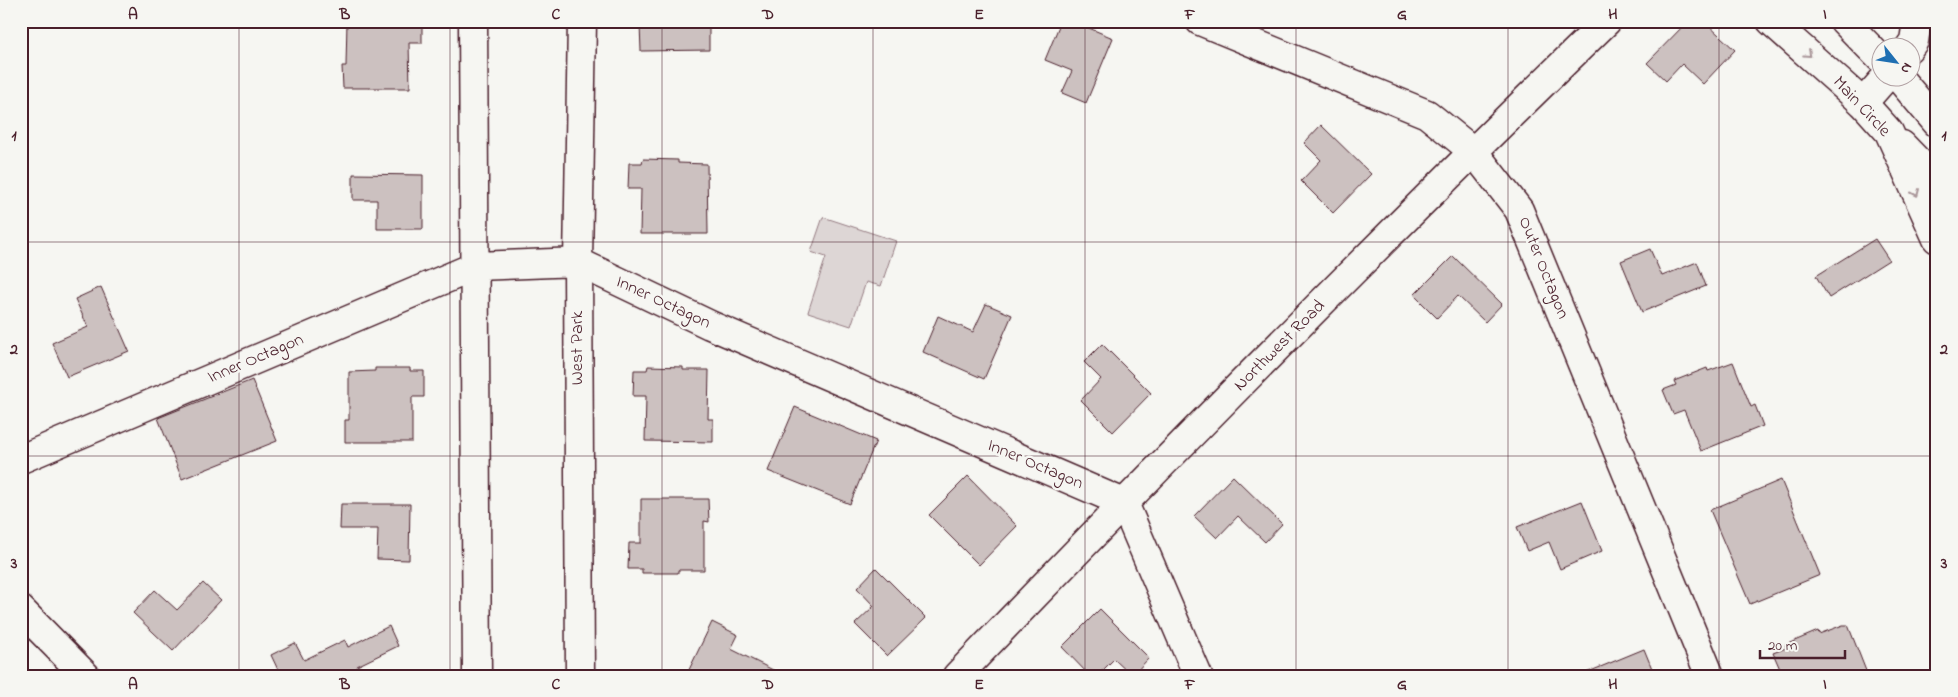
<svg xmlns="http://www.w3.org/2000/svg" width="1958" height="697" font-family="'Indie Flower',sans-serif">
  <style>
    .green { fill: #ddd6d5; stroke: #947a80 }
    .building { fill: #ccc1c0; stroke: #4a1f2b }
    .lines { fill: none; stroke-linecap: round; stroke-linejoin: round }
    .street-casing { stroke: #4a1f2b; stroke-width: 31 }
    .secondary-casing { stroke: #4a1f2b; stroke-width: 31 }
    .street { stroke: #f6f6f2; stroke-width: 28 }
    .secondary { stroke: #f6f6f2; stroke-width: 28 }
    .oneway { stroke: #a99598 }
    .grid { fill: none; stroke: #4a1f2b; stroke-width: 1; stroke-opacity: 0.55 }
    .labels { text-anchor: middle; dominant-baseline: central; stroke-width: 5; stroke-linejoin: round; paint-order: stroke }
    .street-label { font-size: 18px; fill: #4a1f2b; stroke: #f6f6f2 }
    .neatline { fill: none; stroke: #4a1f2b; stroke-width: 2 }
    .grid-label { font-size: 16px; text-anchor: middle; font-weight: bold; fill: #4a1f2b }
  </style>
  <rect width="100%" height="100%" fill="#f6f6f2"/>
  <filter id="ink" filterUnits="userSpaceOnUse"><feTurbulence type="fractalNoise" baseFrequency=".02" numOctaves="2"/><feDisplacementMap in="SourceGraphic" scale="10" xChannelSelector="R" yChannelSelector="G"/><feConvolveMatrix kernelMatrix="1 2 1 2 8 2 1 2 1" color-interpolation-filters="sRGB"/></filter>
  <g filter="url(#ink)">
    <path class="green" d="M 823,217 L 896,241 L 881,286 L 866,282 L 851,326 L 808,312 L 826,257 L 811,252 Z"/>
    <path class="building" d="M 347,21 L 422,21 L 422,43 L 409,43 L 410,88 L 343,88 L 342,66 L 346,66 Z
      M 1061,21 L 1072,21 L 1113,38 L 1086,103 L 1062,93 L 1072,71 L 1045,60 Z
      M 1688,21 L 1704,21 L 1735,50 L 1703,84 L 1682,64 L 1666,81 L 1647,63 Z
      M 640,25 L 709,25 L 709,50 L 641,51 Z
      M 1321,125 L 1371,174 L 1333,213 L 1301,181 L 1321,160 L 1304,143 Z
      M 643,159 L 678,160 L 678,163 L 707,164 L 708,234 L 640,234 L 641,189 L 628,189 L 629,163 L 642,163 Z
      M 353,174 L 423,175 L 423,229 L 377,229 L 377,200 L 353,200 Z
      M 1875,239 L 1889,260 L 1829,298 L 1816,276 Z
      M 1650,249 L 1662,276 L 1697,262 L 1706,286 L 1642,312 L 1621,261 Z
      M 1453,256 L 1502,304 L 1485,322 L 1458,296 L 1437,318 L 1414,295 Z
      M 101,287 L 129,351 L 67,377 L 52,343 L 88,327 L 75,299 Z
      M 986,304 L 1012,315 L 984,379 L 923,352 L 938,316 L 973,332 Z
      M 1102,344 L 1151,393 L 1113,432 L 1081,400 L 1101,379 L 1084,362 Z
      M 1733,362 L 1751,407 L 1755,405 L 1763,426 L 1701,451 L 1684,410 L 1673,414 L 1663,390 L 1676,385 L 1674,381 L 1707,368 L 1708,371 Z
      M 648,366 L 683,367 L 683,370 L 709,370 L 708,419 L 713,419 L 713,442 L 645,441 L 646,396 L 633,396 L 634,370 L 647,370 Z
      M 375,368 L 410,368 L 410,371 L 424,371 L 424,397 L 412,397 L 412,442 L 345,442 L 345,420 L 349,420 L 349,372 L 375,371 Z
      M 252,380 L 277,441 L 182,479 L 158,418 Z
      M 795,407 L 876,441 L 850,504 L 768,471 Z
      M 968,476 L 1017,526 L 979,565 L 929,515 Z
      M 1233,476 L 1282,524 L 1265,542 L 1238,516 L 1217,538 L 1194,516 Z
      M 1781,480 L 1820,575 L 1750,604 L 1710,510 Z
      M 641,499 L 708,499 L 709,522 L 704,521 L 704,570 L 678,570 L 678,573 L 642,573 L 642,569 L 628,569 L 629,543 L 641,543 Z
      M 1582,501 L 1602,551 L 1560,569 L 1549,542 L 1527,551 L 1517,527 Z
      M 341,504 L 410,504 L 409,560 L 377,559 L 378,529 L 340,529 Z
      M 876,568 L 926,618 L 887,656 L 855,624 L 874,606 L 857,588 Z
      M 203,583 L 221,600 L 173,651 L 133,613 L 155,590 L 177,610 Z
      M 1100,609 L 1149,658 L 1132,676 L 1114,659 L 1097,676 L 1090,676 L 1062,647 Z
      M 712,622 L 738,635 L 731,649 L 785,676 L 686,676 Z
      M 1843,625 L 1848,625 L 1868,676 L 1783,676 L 1773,653 L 1786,648 L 1785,645 L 1818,631 L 1819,634 Z
      M 389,626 L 398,646 L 357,666 L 362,676 L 271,676 L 279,672 L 271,655 L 295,643 L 304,660 L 345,640 L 348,647 Z
      M 1644,649 L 1655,676 L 1582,676 L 1581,675 Z"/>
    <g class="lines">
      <defs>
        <path id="street" d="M 473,21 L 477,676
          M 1200,21 L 1427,114 L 1473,151 L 1519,210 L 1710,676
          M 1909,48 L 1914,41 L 1917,21
          M 1863,103 L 1885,78
          M 21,459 L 476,266 L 578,262 L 710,325 L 1124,503 L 1198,676
          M 21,610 L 86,676
          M 580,676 L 578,262 L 582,21
          M 957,676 C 1170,454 1386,235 1607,21"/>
        <path id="secondary" d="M 1771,21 L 1863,103 L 1889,132 L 1937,239
          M 1844,21 L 1880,58
          M 1899,78 L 1937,123
          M 1902,145 L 1937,181"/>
      </defs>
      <use href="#street" class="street-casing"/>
      <use href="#secondary" class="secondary-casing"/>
      <use href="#street" class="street"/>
      <use href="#secondary" class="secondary"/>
    </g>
    <defs><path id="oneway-chevron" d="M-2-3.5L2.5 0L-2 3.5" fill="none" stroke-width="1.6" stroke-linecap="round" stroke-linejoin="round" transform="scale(1.25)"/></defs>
    <g class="oneway">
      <use href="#oneway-chevron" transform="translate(1808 54) rotate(42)"/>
      <use href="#oneway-chevron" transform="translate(1916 193) rotate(66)"/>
    </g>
  </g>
  <path class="grid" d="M 239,21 L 239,676M 450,21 L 450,676M 662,21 L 662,676M 873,21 L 873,676M 1085,21 L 1085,676M 1296,21 L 1296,676M 1508,21 L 1508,676M 1719,21 L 1719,676M 21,242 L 1937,242M 21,456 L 1937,456"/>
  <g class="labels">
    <g class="street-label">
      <text transform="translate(1861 107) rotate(47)">Main Circle</text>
      <text transform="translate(1543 268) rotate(68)">Outer Octagon</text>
      <text transform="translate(663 303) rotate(25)">Inner Octagon</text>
      <text transform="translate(1280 346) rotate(-45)">Northwest Road</text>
      <text transform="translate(578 348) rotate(-90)">West Park</text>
      <text transform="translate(256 359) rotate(-23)">Inner Octagon</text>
      <text transform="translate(1035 465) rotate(23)">Inner Octagon</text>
    </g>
  </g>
  <rect width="1958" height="697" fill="none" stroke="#f6f6f2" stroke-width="55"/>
  <g transform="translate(1896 62) rotate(120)"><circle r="24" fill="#f6f6f2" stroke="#b1a0a2"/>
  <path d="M0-4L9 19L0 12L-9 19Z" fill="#1f6fb2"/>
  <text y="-8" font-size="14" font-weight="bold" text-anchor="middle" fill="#4a1f2b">N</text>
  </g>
  <path d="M1760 650v8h85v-8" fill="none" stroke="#4a1f2b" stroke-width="2.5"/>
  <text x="1768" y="650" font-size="15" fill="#4a1f2b" stroke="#f6f6f2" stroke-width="4" paint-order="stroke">20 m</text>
  <rect x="28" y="28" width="1902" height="642" class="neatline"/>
  <g class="grid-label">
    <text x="133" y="19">A</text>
    <text x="345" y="19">B</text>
    <text x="556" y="19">C</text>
    <text x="768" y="19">D</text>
    <text x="979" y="19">E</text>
    <text x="1190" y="19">F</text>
    <text x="1402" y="19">G</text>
    <text x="1613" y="19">H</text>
    <text x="1825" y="19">I</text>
    <text x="14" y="140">1</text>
    <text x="1944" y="140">1</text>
    <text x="14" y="354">2</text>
    <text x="1944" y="354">2</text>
    <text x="14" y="568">3</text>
    <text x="1944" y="568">3</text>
    <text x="133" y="689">A</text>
    <text x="345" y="689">B</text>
    <text x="556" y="689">C</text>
    <text x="768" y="689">D</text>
    <text x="979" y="689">E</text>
    <text x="1190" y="689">F</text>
    <text x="1402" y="689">G</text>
    <text x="1613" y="689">H</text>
    <text x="1825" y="689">I</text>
  </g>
</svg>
